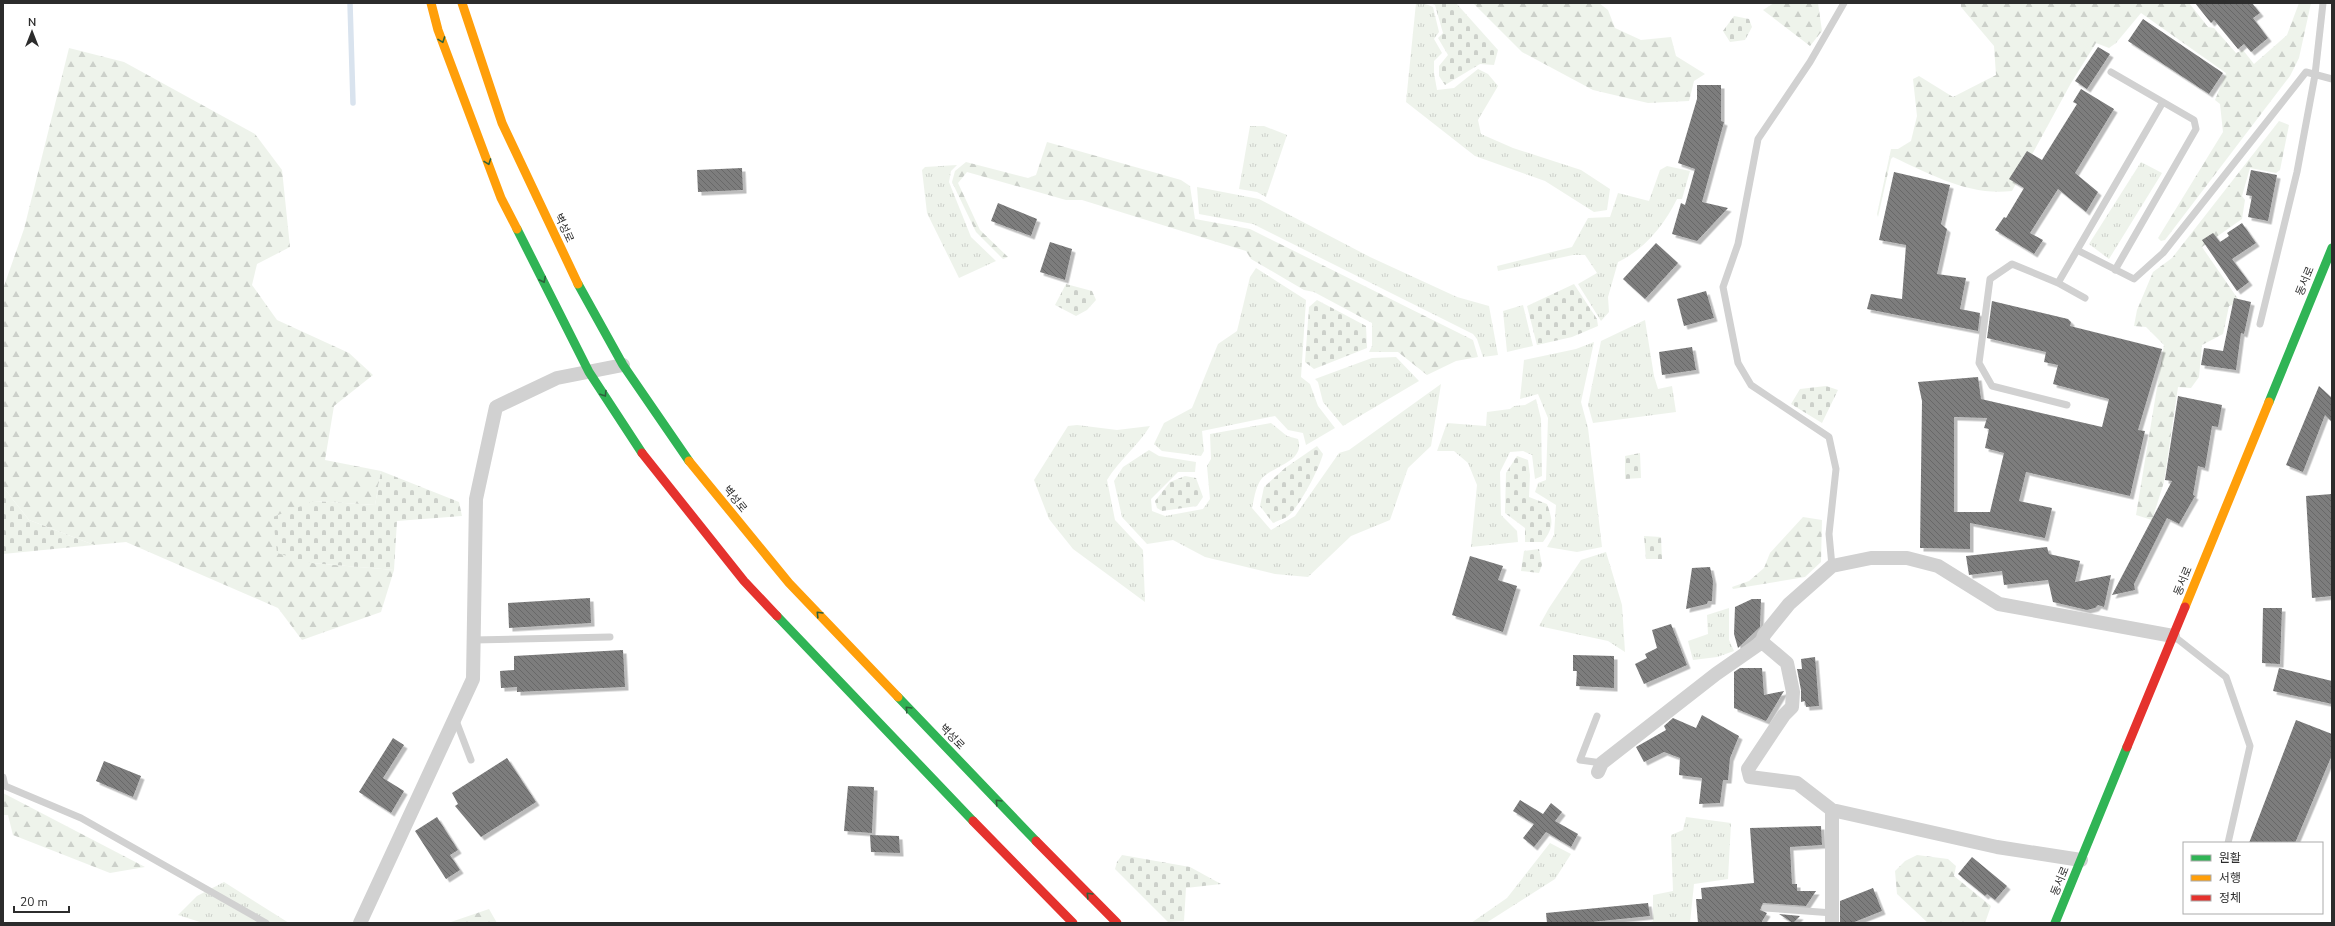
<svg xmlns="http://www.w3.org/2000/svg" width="2335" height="926" font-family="'Nunito Sans','Noto Sans KR',sans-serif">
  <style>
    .grass { fill: url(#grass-tufts) }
    .forest { fill: url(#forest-firs) }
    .cemetery { fill: url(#cemetery-stones) }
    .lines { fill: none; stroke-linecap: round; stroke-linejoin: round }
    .stream { stroke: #d9e3ee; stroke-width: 5.5 }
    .building { fill: url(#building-back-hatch); fill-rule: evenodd; filter: url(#shadow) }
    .lane { stroke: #d1d1d1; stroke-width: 7 }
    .street { stroke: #d1d1d1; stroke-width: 14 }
    .fast { stroke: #30b455; stroke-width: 9 }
    .slow { stroke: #ff9f0a; stroke-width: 9 }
    .jam { stroke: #e5322d; stroke-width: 9 }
    .oneway { stroke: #2e623c }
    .labels { text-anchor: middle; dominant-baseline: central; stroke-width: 4; stroke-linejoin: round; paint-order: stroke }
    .street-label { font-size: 11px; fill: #2c2c2c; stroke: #fff }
  </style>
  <defs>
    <pattern id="grass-tufts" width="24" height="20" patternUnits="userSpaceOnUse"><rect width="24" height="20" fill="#eef3eb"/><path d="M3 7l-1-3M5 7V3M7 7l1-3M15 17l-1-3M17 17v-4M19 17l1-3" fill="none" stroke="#ccd0ca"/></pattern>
    <pattern id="forest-firs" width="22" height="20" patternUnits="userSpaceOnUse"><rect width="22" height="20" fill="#eef3eb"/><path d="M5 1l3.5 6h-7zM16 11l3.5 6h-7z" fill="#ccd0ca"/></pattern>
    <pattern id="cemetery-stones" width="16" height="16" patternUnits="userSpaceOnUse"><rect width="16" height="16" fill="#eef3eb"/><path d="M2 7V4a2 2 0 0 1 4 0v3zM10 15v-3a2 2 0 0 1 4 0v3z" fill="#ccd0ca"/></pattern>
    <pattern id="building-back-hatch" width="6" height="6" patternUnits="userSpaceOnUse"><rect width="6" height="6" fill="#7d7d7d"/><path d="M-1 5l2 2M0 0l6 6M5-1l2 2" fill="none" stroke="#676767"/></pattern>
    <filter id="shadow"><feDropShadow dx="3.5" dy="3.5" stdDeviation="0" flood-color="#0004"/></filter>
  </defs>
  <rect width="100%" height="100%" fill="#fff"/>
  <path class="grass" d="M 1416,3 L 1423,3 L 1433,7 L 1439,32 L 1434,39 L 1442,53 L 1434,61 L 1434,73 L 1437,90 L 1454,88 L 1478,69 L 1488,74 L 1498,86 L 1478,120 L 1481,134 L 1513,148 L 1581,170 L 1610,189 L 1607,210 L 1594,212 L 1545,181 L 1475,156 L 1406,102 Z
    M 1250,126 L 1264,126 L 1287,135 L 1266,197 L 1257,192 L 1239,189 Z
    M 2141,162 L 2162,173 L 2109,259 L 2089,244 Z
    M 957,165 L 951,171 L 949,182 L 971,237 L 996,261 L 959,278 L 927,213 L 922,170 L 925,167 Z
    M 1667,166 L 1690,171 L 1682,199 L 1677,199 C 1665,224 1644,250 1618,262 L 1608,297 L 1609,312 L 1601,321 L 1578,284 L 1597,273 L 1585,255 L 1573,255 L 1498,271 L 1497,266 L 1572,247 L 1588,218 L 1610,217 L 1618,193 L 1649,201 L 1660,170 Z
    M 1197,187 L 1259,199 L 1370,257 L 1457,297 L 1489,306 L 1498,355 L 1483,357 L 1477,339 L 1473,334 L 1253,224 L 1199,214 Z
    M 1256,268 L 1306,300 L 1301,377 L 1310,384 L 1318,406 L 1335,428 L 1306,445 L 1303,433 L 1288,430 L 1275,416 L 1202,431 L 1204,451 L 1201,456 L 1162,451 L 1154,444 L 1164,423 L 1192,408 L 1218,344 L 1237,331 L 1250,277 Z
    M 1523,305 L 1533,346 L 1507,352 L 1503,311 Z
    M 1645,320 L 1654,376 L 1658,389 L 1672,386 L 1676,412 L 1593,423 L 1588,405 L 1601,341 Z
    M 1594,342 L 1581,402 L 1588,428 L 1602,547 L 1577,552 L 1547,547 L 1554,535 L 1556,505 L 1535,492 L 1538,483 L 1546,480 L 1548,418 L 1538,394 L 1520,399 L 1524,360 L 1576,349 Z
    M 1396,357 L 1419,381 L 1343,426 L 1323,402 L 1318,382 L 1315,379 L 1372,358 Z
    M 1441,384 L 1431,446 L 1408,468 L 1390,520 L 1351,536 L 1308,577 L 1275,574 L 1205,557 L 1173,540 L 1147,544 L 1122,517 L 1114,481 L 1123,467 L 1149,450 L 1159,456 L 1196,462 L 1195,472 L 1178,472 L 1151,499 L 1152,511 L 1165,516 L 1203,509 L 1210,499 L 1207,466 L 1211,459 L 1210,434 L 1271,423 L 1287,436 L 1298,439 C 1306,463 1269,466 1260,481 C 1255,489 1254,500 1252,508 L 1271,530 L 1295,516 L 1339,453 L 1349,450 Z
    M 1536,399 L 1541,419 L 1542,476 L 1535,479 L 1532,455 L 1523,451 L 1510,452 L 1500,472 L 1501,515 L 1517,531 L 1518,542 L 1471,547 L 1477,485 L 1468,463 L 1454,451 L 1437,451 L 1447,423 L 1486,426 L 1487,412 L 1510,409 L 1514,406 L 1525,405 Z
    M 1077,425 L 1117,430 L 1150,426 C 1138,446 1119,460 1107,480 L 1115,520 L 1143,550 L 1145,602 L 1073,549 L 1049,519 L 1034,480 L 1068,426 Z
    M 1606,552 L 1622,605 L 1625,652 L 1608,641 L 1539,626 L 1549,608 L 1581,560 Z
    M 1729,608 L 1729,640 L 1734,651 L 1717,657 L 1693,660 L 1688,641 L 1708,634 L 1707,615 Z
    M 1686,817 L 1731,823 L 1728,879 L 1694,884 L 1690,923 L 1649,923 L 1653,921 L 1653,895 L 1673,891 L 1671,835 L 1683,830 Z
    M 1550,843 L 1571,854 L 1555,879 L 1486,923 L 1471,923 L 1507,898 Z
    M 224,882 L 289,923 L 203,923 L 178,915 L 197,896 Z"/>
  <path class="forest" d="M 1473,3 L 1599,3 L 1608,10 L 1615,28 L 1641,40 L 1671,37 L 1676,56 L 1705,74 L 1694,81 L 1689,101 L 1648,103 L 1593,90 L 1522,52 Z
    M 1774,3 L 1818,3 L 1822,31 L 1810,46 L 1763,10 Z
    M 1961,3 L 2189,3 L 2208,27 L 2214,28 L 2236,53 L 2243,50 L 2254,64 L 2287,35 L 2299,3 L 2311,3 L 2299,58 L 2290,76 L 2165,240 L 2161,241 L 2158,238 L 2223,132 L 2220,104 L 2215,100 L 2226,73 L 2141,13 L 2116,43 L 2109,48 L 2096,43 L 2071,83 L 2012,191 C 1969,196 1932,175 1893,157 L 1891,159 L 1878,217 L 1877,214 L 1891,149 L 1898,149 L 1911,141 L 1917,116 L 1913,79 L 1919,76 L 1953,97 L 1996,75 L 1994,46 L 1961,7 Z
    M 69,48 L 124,62 L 255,134 L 282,170 L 290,247 L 257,264 L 252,285 L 277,320 L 349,353 L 373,375 L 334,406 L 325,460 L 381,471 L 375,505 L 314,501 L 312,563 L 394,570 L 381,612 L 302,640 L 278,608 L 126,542 L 94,545 L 29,520 L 3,487 L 3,289 L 24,229 Z
    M 2279,121 L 2289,125 L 2280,170 L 2276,173 L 2250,168 L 2242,196 L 2245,200 L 2242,219 L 2202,247 L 2238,299 L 2236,304 L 2229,306 L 2223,334 L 2202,345 L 2199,377 L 2191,388 L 2178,387 L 2164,482 L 2152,520 L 2136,515 L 2164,345 L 2146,327 L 2134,326 L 2137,310 L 2153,272 L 2172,258 Z
    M 1047,142 L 1181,180 L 1190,186 L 1195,219 L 1250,229 L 1473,340 L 1478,357 L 1456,361 L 1427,375 L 1398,352 L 1369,352 L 1372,346 L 1372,323 L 1314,292 L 1304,290 L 1251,259 L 1246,251 L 1082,200 L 1066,200 L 967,172 L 958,183 L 980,230 L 1008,257 L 1003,259 L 976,232 L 952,182 L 955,171 L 966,162 L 1028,178 L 1036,175 Z
    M 1803,517 L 1822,520 L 1821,562 L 1805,577 L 1733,589 L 1732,587 L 1749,581 L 1764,568 L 1770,553 Z
    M 3,793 L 145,867 L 110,873 L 13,835 L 8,815 L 3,815 Z
    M 1917,855 L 1948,859 L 1956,866 L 1954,876 L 1991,906 L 1985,923 L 1928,923 L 1897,894 L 1895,871 L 1905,861 Z
    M 489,909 L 497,923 L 448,923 Z"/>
  <path class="cemetery" d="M 1430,3 L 1456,3 L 1498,50 L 1494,65 L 1480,64 L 1445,85 L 1439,76 L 1439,66 L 1448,55 L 1438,38 L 1443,33 L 1435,5 Z
    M 1734,16 L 1749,19 L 1752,27 L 1745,40 L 1730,42 L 1723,31 Z
    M 1066,284 L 1092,291 L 1096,300 L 1087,310 L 1076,316 L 1055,305 Z
    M 1574,284 L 1597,319 L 1598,326 L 1572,337 L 1537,345 L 1527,306 Z
    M 1317,300 L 1366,326 L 1367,348 L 1314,369 L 1305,362 L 1309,307 Z
    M 1826,386 L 1838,390 L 1822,423 L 1791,404 L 1800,389 Z
    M 1317,446 L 1323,454 C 1319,469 1299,508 1287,517 C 1283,519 1277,521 1273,523 L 1260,506 L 1264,487 L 1285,468 Z
    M 1640,453 L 1641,478 L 1625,479 L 1625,456 Z
    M 1517,456 L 1528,460 L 1530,475 L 1529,497 L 1547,504 C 1553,521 1554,527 1543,542 L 1525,542 L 1525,528 L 1505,513 L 1506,473 Z
    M 381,471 L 459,502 L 462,516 L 397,521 L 394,570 L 312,563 L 277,553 L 273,517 L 314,501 L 375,505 Z
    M 1185,476 L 1196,478 L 1203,497 L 1197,506 L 1162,511 L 1157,508 L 1155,501 L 1170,482 Z
    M 3,487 L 29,520 L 94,545 L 3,554 Z
    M 1644,536 L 1661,537 L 1662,559 L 1646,559 Z
    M 1539,549 L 1542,565 L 1539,573 L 1521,571 L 1524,551 Z
    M 1122,855 L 1190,867 L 1221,884 L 1186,888 L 1184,921 L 1168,922 L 1115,869 L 1117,862 Z"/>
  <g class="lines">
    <path class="stream" d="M 350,3 L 353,103"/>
  </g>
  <path class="building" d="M 2195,3 L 2252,3 L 2260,13 L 2253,18 L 2268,38 L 2251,52 L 2244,44 L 2238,49 L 2214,20 L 2211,23 Z
    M 2143,19 L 2223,73 L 2209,94 L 2128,41 Z
    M 2098,47 L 2110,54 L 2087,89 L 2075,81 Z
    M 1697,85 L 1721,85 L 1721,121 L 1724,122 L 1702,202 L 1728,208 L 1697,241 L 1672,234 L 1681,203 L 1685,205 L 1695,169 L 1678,163 L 1697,99 Z
    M 2081,89 L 2114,109 L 2075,173 L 2098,192 L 2086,212 L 2058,189 L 2030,233 L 2043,240 L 2034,254 L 1995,230 L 2004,217 L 2006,218 L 2024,188 L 2009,179 L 2027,151 L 2042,160 L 2077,104 L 2073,102 Z
    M 742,168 L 743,190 L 698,192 L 697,170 Z
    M 2251,170 L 2277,175 L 2268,221 L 2248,217 L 2252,196 L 2246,195 Z
    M 1894,172 L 1950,185 L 1941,224 L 1947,229 L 1937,274 L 1966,278 L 1960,309 L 1980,313 L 1978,331 L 1867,309 L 1871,294 L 1902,299 L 1906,245 L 1879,240 Z
    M 998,203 L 1037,219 L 1031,236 L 991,221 Z
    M 2242,223 L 2256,243 L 2232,259 L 2249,282 L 2237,291 L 2202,240 L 2213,233 L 2220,242 L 2229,236 L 2227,233 Z
    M 1050,242 L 1072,249 L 1065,280 L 1040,272 Z
    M 1656,243 L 1678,263 L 1645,299 L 1623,279 Z
    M 1706,291 L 1714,318 L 1684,326 L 1677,299 Z
    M 2234,298 L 2251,302 L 2244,334 L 2241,333 L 2236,370 L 2201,365 L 2204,348 L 2223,351 Z
    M 1992,301 L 2068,319 L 2071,322 L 2070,326 L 2162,349 L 2138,430 L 2145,431 L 2130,496 L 2026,472 L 2019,501 L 2052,508 L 2045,538 L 1970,523 L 1970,549 L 1920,548 L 1922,401 L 1918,382 L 1978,377 L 1981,399 L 2102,427 L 2109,399 L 2053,384 L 2058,365 L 2044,362 L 2046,352 L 1987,338 ZM 1954,417 L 1987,418 L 1984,428 L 1989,429 L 1985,448 L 2004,453 L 1990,512 L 1954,512 Z
    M 1692,347 L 1696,370 L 1662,375 L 1659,352 Z
    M 2319,386 L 2332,398 L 2332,422 L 2325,415 L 2303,472 L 2286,465 Z
    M 2178,396 L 2222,405 L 2218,427 L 2212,426 L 2205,468 L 2198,466 L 2193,495 L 2195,496 L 2179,524 L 2167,518 L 2134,584 L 2135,590 L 2112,595 L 2172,481 L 2165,480 Z
    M 2332,494 L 2332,596 L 2312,598 L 2306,496 Z
    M 2047,547 L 2049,554 L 2080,561 L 2075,582 L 2111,575 L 2104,607 L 2098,605 L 2095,608 L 2087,610 L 2053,602 L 2048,580 L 2004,585 L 2002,571 L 1969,575 L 1966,556 Z
    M 1470,556 L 1503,566 L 1498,580 L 1517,586 L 1503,632 L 1452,615 Z
    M 1710,567 L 1713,581 L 1712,601 L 1708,601 L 1707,604 L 1686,609 L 1692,568 Z
    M 590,598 L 591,623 L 509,628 L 508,603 Z
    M 1752,599 L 1761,599 L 1760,627 L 1738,648 L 1734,634 L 1735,607 Z
    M 2263,608 L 2282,608 L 2280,664 L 2262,663 Z
    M 1671,624 L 1687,665 L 1644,684 L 1635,664 L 1647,658 L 1645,654 L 1657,648 L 1652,630 Z
    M 623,650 L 625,687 L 517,692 L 517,687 L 501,688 L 500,671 L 514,670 L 514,656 Z
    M 1573,655 L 1614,656 L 1614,688 L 1576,686 L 1577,671 L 1573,671 Z
    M 1815,657 L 1819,706 L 1806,707 L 1805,701 L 1801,702 L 1801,690 L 1797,669 L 1802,669 L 1801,659 Z
    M 1740,668 L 1762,668 L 1764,695 L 1784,691 L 1766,721 L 1734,708 L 1734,672 Z
    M 2279,668 L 2332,681 L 2332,704 L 2273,691 Z
    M 1702,715 L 1739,736 L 1730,758 L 1728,780 L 1723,780 L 1720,803 L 1699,804 L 1702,778 L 1679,775 L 1680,758 L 1664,752 L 1644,762 L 1636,747 L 1666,730 L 1664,726 L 1673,718 L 1696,728 Z
    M 2296,720 L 2332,734 L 2332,755 L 2295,843 L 2249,843 Z
    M 393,738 L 404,745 L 383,778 L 404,791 L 391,813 L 359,792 Z
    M 507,758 L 536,802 L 481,837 L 455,806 L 458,804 L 452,793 Z
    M 104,761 L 141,776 L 133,797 L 96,781 Z
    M 848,786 L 874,787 L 872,833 L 844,831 Z
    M 1520,800 L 1543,814 L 1551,803 L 1562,812 L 1555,821 L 1578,834 L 1571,847 L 1546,832 L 1534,847 L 1523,838 L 1534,824 L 1513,811 Z
    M 437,817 L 458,850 L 450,855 L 460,870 L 446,879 L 415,831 Z
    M 1821,826 L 1822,845 L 1790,847 L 1792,884 L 1797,884 L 1797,891 L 1816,891 L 1806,906 L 1763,903 L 1760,910 L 1767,913 L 1761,923 L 1698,923 L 1696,899 L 1702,899 L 1701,888 L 1754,883 L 1750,828 Z
    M 870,835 L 899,836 L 900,853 L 871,852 Z
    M 1972,857 L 2007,886 L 1995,900 L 1987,894 L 1985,896 L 1958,874 Z
    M 1873,888 L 1882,911 L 1852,923 L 1840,923 L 1840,901 Z
    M 1648,903 L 1650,916 L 1582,923 L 1547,923 L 1546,913 Z
    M 1779,914 L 1800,916 L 1793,923 Z"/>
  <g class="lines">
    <path class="lane" d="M 2111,72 L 2194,120 L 2196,129 L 2115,270
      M 2077,250 L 2134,279 L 2163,253 L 2306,72 L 2332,79
      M 2058,283 L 2163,102
      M 2260,324 L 2297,172 L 2315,75 L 2323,3
      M 2067,405 L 1992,386 L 1979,363 L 1990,279 L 2012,264 L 2058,283 L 2085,298
      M 1832,566 L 1829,534 L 1836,469 L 1829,437 L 1751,385 L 1738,363 L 1723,287 L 1738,244 L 1758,139 L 1810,62 L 1844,3
      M 2175,637 L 2226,677 L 2250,746 L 2228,843
      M 474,640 L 610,637
      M 1597,716 L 1580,760 L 1602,763
      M 455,718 L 471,760
      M 3,777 L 5,786 L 81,818 L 266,923
      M 1765,908 L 1833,913"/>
    <path class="street" d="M 1762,642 L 1787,663 L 1793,692 L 1792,707 L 1784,715 L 1748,769 L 1750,777 L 1797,783 L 1832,810 L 1997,847 L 2081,860
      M 1598,772 L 1602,763 L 1716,674 L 1762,642 L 1764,635 L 1789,604 L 1832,566 L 1871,558 L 1907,558 L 1938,566 L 1999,604 L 2173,636
      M 1832,810 L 1832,923
      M 360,923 L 473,679 L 476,499 L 496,407 L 557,378 L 623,365"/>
    <path class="fast" d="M 517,229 L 589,372 L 642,453
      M 578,284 L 623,365 L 689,461
      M 2269,402 L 2332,248
      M 777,616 L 973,821
      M 898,697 L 1036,841
      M 2055,923 L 2127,747"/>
    <path class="slow" d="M 431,3 L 438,30 L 501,198 L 517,229
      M 462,3 L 502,123 L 578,284
      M 689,461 L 789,583 L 898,697
      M 2185,607 L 2269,402"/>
    <path class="jam" d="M 642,453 L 744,581 L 777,616
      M 2127,747 L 2185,607
      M 973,821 L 1073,923
      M 1036,841 L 1117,923"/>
  </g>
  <defs><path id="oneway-chevron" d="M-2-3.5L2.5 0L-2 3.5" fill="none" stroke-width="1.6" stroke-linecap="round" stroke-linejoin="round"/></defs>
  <g class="oneway">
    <use href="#oneway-chevron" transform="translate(442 40) rotate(70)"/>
    <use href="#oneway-chevron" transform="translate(488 162) rotate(70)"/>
    <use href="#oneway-chevron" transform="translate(543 280) rotate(63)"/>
    <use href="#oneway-chevron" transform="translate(604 394) rotate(58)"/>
    <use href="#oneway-chevron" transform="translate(819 614) rotate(-134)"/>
    <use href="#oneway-chevron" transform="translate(908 709) rotate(-134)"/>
    <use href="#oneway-chevron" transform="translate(998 802) rotate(-134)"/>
    <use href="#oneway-chevron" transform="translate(1089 895) rotate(-134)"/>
  </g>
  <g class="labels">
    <g class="street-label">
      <text transform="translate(564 228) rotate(65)">벽성로</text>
      <text transform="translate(2305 281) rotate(-68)">동서로</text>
      <text transform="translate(735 499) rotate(51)">벽성로</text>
      <text transform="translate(2183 581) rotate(-68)">동서로</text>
      <text transform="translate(952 737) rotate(46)">벽성로</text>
      <text transform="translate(2060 881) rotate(-68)">동서로</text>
    </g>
  </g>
  <rect width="2335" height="926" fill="none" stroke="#2c2c2c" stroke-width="8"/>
  <rect x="2183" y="842" width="140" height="72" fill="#ffffff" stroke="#ababab"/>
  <rect x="2191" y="855" width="20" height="6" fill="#30b455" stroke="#ababab"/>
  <text x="2219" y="862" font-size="12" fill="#2c2c2c">원활</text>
  <rect x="2191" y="875" width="20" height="6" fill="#ff9f0a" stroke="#ababab"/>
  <text x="2219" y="882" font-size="12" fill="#2c2c2c">서행</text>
  <rect x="2191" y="895" width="20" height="6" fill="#e5322d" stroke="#ababab"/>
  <text x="2219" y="902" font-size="12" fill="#2c2c2c">정체</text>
  <g transform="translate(32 32)" stroke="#ffffff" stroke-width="3" paint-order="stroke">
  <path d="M0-3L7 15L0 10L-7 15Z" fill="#2c2c2c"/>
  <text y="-6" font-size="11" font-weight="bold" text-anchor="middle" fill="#2c2c2c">N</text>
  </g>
  <path d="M14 906v6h55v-6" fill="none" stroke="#2c2c2c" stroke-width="2"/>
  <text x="20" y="906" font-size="12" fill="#2c2c2c" stroke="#ffffff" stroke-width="3" paint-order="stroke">20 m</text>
</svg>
